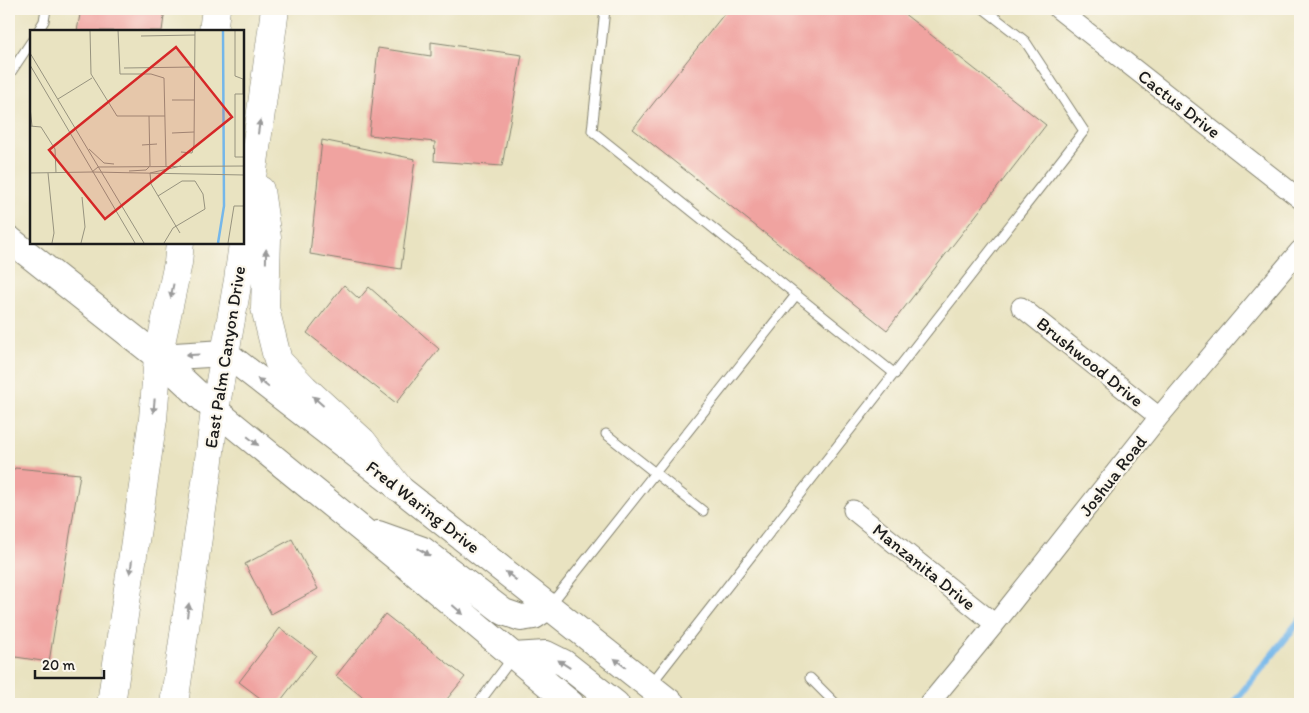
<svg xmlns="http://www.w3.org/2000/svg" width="1309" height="713" font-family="Itim,sans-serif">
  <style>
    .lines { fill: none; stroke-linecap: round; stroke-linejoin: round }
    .stream { stroke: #75b7ea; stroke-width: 7 }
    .building { fill: #f0a3a0 }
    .lane-casing { stroke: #82806e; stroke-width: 11 }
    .street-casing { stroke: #82806e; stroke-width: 21 }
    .secondary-casing { stroke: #82806e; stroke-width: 28 }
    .primary-casing { stroke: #82806e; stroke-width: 29 }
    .lane { stroke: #fff; stroke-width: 9 }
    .street { stroke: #fff; stroke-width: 19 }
    .secondary { stroke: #fff; stroke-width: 26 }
    .primary { stroke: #fff; stroke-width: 28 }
    .oneway { fill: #999 }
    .labels { text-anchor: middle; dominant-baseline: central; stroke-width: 4.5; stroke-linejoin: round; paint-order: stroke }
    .street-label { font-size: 18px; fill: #1c1c1c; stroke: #fbf7ec }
    .inset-river { fill: none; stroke: #75b7ea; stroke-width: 2.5 }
    .inset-road { fill: none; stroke: #97937f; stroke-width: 1 }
    .view { fill: #d62828; fill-opacity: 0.15; stroke: #d62828; stroke-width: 2.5 }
    .inset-edge { fill: none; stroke: #1c1c1c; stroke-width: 2.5 }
  </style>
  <rect width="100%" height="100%" fill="#fbf7ec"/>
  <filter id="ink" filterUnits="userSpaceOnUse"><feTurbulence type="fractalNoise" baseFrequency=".02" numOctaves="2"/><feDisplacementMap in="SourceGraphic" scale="10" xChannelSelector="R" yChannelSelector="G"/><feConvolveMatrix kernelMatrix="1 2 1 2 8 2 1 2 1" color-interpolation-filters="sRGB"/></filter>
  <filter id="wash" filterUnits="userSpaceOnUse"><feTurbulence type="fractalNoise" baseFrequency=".0096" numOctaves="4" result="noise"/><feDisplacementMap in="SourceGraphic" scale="20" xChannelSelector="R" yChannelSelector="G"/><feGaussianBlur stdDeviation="1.12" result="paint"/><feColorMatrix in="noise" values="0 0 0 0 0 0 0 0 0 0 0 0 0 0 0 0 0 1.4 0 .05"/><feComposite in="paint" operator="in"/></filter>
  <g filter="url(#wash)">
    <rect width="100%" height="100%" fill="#e9e3c1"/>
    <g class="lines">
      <path class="stream" d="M 1233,704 L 1300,620"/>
    </g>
    <g id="blocks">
      <path class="building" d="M 81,9 L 165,9 L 162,31 L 77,31 Z
        M 728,9 L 898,9 L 1046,125 L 887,330 L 633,129 Z
        M 431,42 L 522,55 L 502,166 L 434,161 L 435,142 L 369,135 L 378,48 L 431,56 Z
        M 322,140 L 415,159 L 401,269 L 310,254 Z
        M 344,285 L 359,299 L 369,287 L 439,349 L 396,403 L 307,333 Z
        M 15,468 L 80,474 L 49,662 L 9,656 L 9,476 Z
        M 292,539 L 318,589 L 271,614 L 245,564 Z
        M 385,614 L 465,677 L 443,704 L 371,704 L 336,676 Z
        M 280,628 L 316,655 L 278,704 L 268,704 L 239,682 Z"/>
    </g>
  </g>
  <g filter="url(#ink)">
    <use href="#blocks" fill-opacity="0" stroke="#82806e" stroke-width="1"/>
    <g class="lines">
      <defs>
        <path id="lane" d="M 605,9 L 592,131 L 895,374
          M 38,31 L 44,21 L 46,9
          M 9,75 L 31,42
          M 606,434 L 703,511
          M 551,604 L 796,295
          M 810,678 L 836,704
          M 651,684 L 1084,131 L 1025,41 L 984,9
          M 478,704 L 513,657"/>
        <path id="street" d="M 1058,9 L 1300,199
          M 1021,307 L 1159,417
          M 853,510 L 995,624
          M 929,704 L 995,624 L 1159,417 L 1300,250"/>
        <path id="secondary" d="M 9,239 L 158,357 L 215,410 L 408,567 L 571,704
          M 158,357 L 225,353 L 398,487 L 672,704
          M 378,534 L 423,550 L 504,612 L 521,618 L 534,616 L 549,606
          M 513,656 L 546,654 L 564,663 L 616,704"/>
        <path id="primary" d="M 213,31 L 216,9
          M 260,190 L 267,238 L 265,308 L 278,361 L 304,388 L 362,441 L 398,487
          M 111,704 L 153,419 L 158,357 L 178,263 L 180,242
          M 174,704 L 208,468 L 215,410 L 238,280 L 275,9"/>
      </defs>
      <use href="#lane" class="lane-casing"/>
      <use href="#street" class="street-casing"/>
      <use href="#secondary" class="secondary-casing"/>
      <use href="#primary" class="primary-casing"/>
      <use href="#lane" class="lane"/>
      <use href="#street" class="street"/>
      <use href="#secondary" class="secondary"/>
      <use href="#primary" class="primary"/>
    </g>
    <defs><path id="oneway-solid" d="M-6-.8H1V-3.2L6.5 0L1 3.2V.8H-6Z" transform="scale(1.25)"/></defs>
    <g class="oneway">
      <use href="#oneway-solid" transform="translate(259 127) rotate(-82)"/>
      <use href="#oneway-solid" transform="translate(266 256) rotate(-89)"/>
      <use href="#oneway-solid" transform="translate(172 291) rotate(102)"/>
      <use href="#oneway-solid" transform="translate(192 355) rotate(177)"/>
      <use href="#oneway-solid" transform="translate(263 383) rotate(-143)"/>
      <use href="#oneway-solid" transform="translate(318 401) rotate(-138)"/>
      <use href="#oneway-solid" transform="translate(154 406) rotate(95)"/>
      <use href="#oneway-solid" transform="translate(253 441) rotate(39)"/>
      <use href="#oneway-solid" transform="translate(424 552) rotate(31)"/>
      <use href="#oneway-solid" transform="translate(131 567) rotate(98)"/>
      <use href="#oneway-solid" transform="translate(511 576) rotate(-142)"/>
      <use href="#oneway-solid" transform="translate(188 610) rotate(-82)"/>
      <use href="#oneway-solid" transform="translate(458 610) rotate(41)"/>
      <use href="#oneway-solid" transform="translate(620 663) rotate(-142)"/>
      <use href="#oneway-solid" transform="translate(564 664) rotate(-147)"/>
    </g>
  </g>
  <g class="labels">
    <g class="street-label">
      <text transform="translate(1179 104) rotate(38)">Cactus Drive</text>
      <text transform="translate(225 357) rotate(-81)">East Palm Canyon Drive</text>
      <text transform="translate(1090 362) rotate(39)">Brushwood Drive</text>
      <text transform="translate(1113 476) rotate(-52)">Joshua Road</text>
      <text transform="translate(423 507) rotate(38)">Fred Waring Drive</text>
      <text transform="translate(924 567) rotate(39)">Manzanita Drive</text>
    </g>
  </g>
  <g transform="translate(30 30)">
    <rect width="214" height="214" fill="#e9e3c1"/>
    <path class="inset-river" d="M 188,213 L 194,176 L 193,0"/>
    <path class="inset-road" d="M 60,0 L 61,44 L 87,86 L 135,86M 88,0 L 90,44 L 121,44 L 134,48 L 136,136M 205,0 L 205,46 L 213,49 L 213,64 L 205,64 L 205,127 L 214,127M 111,6 L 165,5M 0,23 L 114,213M 0,35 L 105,213M 94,38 L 165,37M 28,69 L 62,48M 142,70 L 164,70M 0,77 L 2,96M 119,86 L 120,136M 0,96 L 11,97 L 25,119 L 26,143M 142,103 L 164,102M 112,115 L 127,114M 59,119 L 74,133 L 84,134M 151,122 L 162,123 L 164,115 L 165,0M 99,141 L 116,140 L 120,136M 62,142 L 68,137 L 214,136M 62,142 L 214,145M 0,143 L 62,142M 18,143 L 24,203 L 22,213M 120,143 L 121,154 L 150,203M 120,143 L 151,136M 128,166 L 152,151 L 165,151 L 173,164 L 175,179 L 143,198 L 134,213M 51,213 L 55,197 L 52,167M 198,213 L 204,176 L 214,176"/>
    <path class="view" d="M 146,17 L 202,87 L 75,189 L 19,120 Z"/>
    <rect width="214" height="214" class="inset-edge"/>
  </g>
  <rect width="1309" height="713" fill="none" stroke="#fbf7ec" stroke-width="30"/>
  <path d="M35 670v8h69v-8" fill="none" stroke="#1c1c1c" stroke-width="2.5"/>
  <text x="42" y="670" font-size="15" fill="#1c1c1c" stroke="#fbf7ec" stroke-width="4" paint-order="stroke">20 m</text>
</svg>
